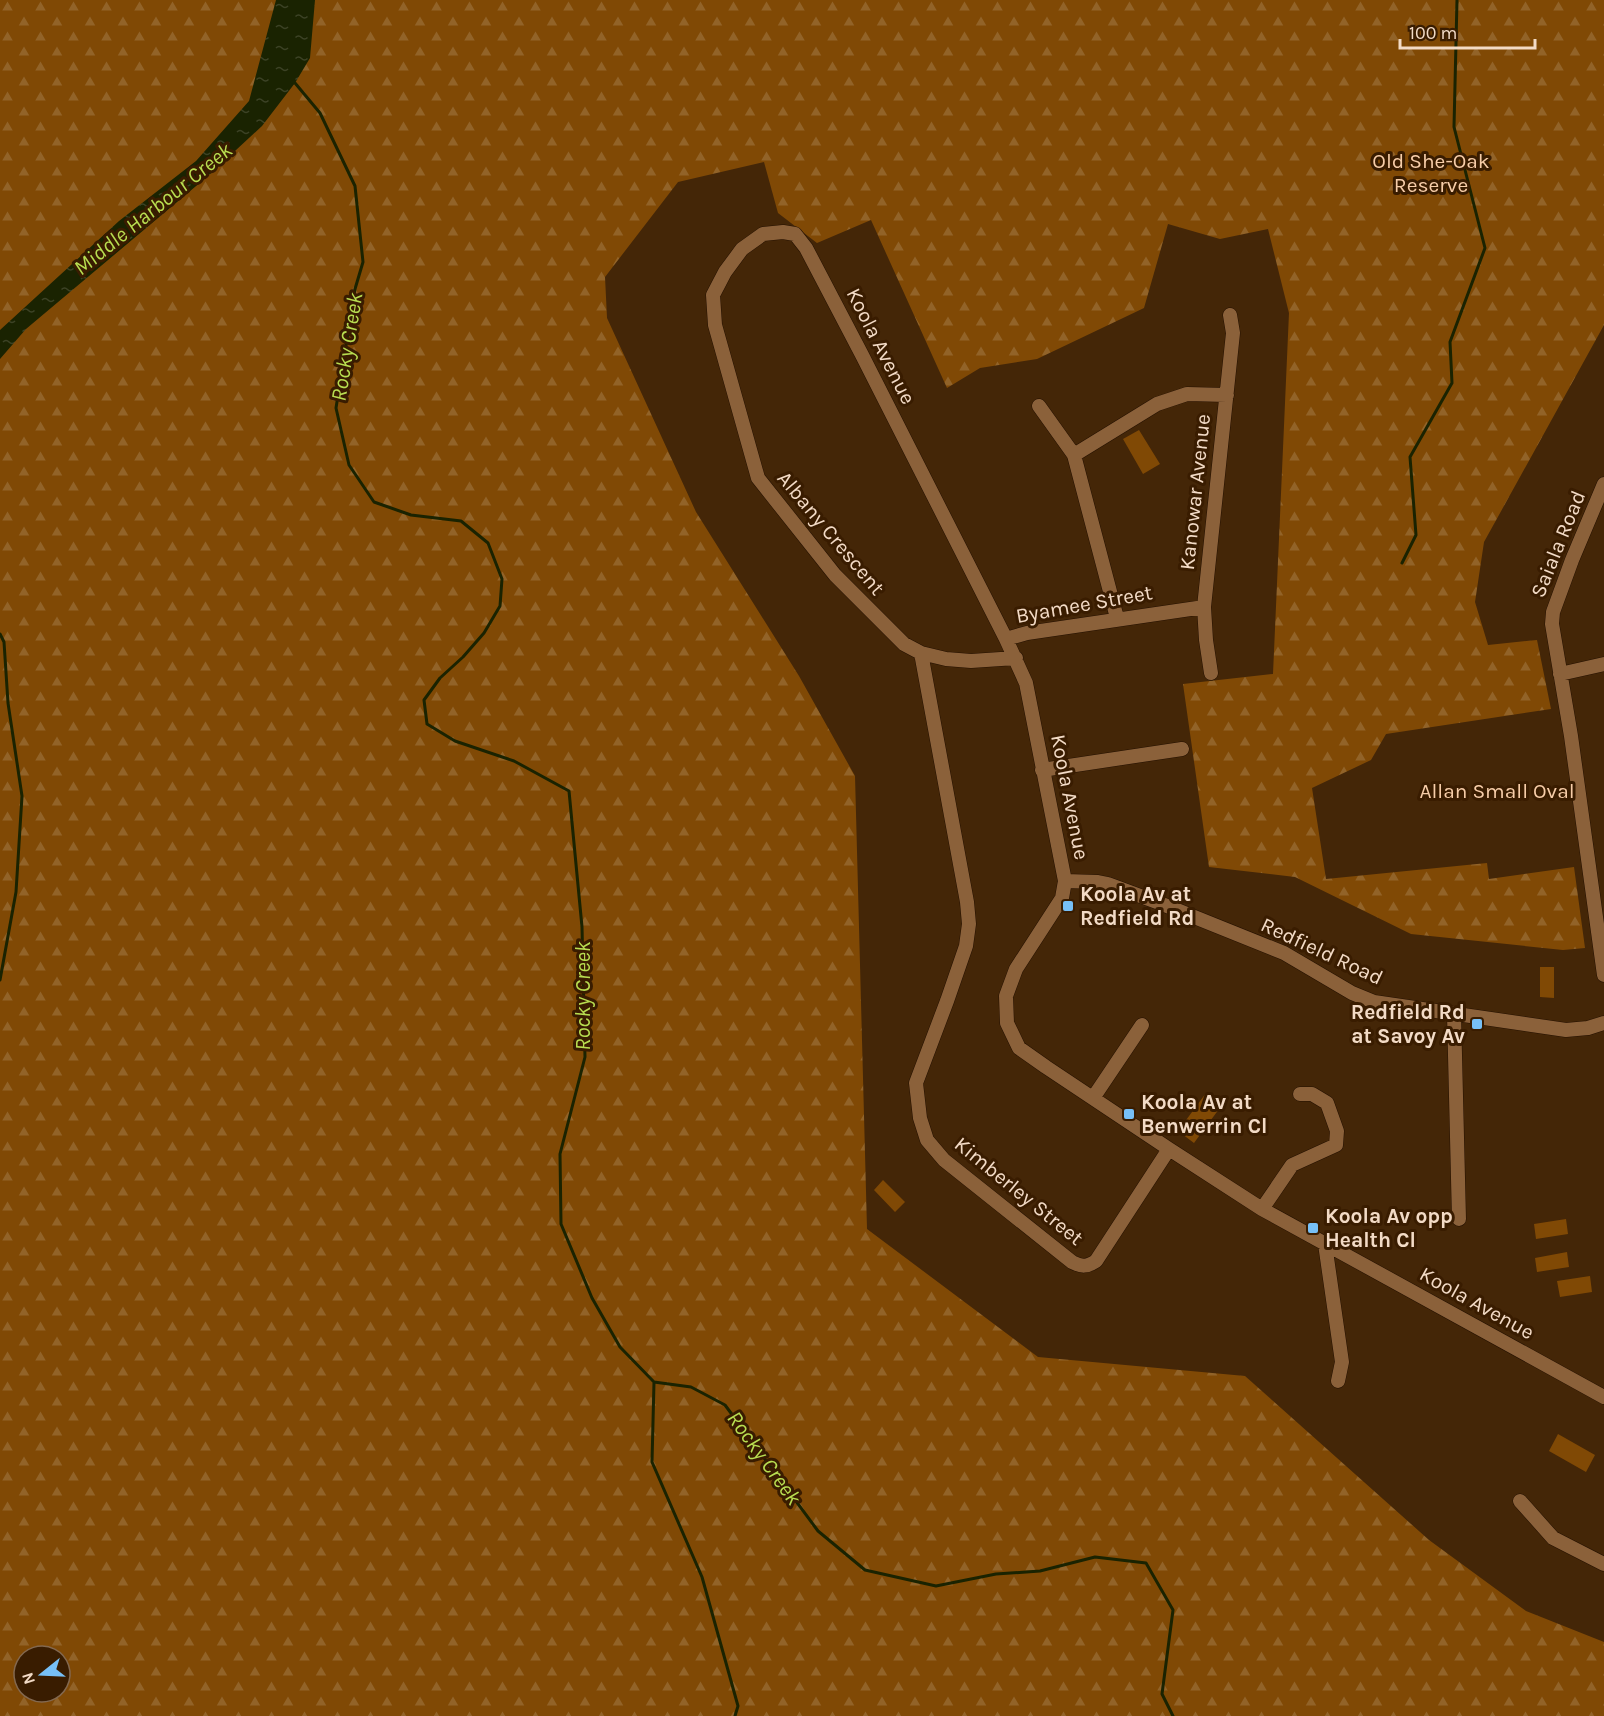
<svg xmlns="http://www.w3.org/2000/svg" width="1604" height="1716" font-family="Karla,sans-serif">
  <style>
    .green { fill: #804905 }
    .forest { fill: url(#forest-firs); fill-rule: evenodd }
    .water { fill: url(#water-ripples) }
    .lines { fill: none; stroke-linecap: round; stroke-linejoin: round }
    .stream { stroke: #1a2301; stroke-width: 3 }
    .minor-casing { stroke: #251100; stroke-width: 15 }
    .minor { stroke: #8b613a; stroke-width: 14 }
    .poi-dot { fill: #77c0f7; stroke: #391c00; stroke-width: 2 }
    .labels { text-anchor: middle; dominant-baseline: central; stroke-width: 6; stroke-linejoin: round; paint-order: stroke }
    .park-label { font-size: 21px; fill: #f7cda8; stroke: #391c00 }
    .street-label { font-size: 21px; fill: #f3dbc6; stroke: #391c00 }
    .poi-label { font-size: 21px; font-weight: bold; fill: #f3dbc6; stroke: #391c00; text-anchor: start }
    .water-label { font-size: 22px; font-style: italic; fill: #b8dd50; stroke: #391c00 }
  </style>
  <defs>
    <pattern id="forest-firs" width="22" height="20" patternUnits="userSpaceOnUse" patternTransform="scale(1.5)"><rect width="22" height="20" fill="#804905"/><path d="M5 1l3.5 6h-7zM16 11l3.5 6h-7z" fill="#926328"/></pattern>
    <pattern id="water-ripples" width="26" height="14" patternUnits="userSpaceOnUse" patternTransform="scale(1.5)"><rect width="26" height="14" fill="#1a2301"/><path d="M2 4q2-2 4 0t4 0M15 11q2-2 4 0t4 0" fill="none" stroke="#3c4225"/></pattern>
  </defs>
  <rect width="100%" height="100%" fill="#442607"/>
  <path class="green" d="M 1139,430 L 1160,464 L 1143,474 L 1123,439 Z
    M 1540,967 L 1554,967 L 1554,998 L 1540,997 Z
    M 1206,1093 L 1222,1105 L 1194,1143 L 1178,1131 Z
    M 883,1180 L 905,1202 L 895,1212 L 874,1190 Z
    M 1566,1219 L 1568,1234 L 1536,1239 L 1534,1224 Z
    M 1567,1252 L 1569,1267 L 1537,1272 L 1535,1258 Z
    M 1590,1276 L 1592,1292 L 1560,1297 L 1557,1281 Z
    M 1558,1434 L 1595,1455 L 1586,1472 L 1549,1451 Z"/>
  <path class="forest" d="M 0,0 L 1604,0 L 1604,325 L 1484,542 L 1475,602 L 1488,645 L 1537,640 L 1551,709 L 1386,734 L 1371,760 L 1312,788 L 1326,879 L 1487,863 L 1489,879 L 1574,867 L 1585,948 L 1563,950 L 1411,934 L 1295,877 L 1209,867 L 1183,684 L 1273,674 L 1289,313 L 1268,229 L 1220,239 L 1168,224 L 1144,308 L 1037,359 L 980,368 L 947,388 L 871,220 L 817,243 L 778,213 L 764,162 L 678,182 L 605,277 L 607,318 L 696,512 L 799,676 L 855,776 L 867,1229 L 1038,1357 L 1245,1376 L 1429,1540 L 1526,1611 L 1604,1642 L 1604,1716 L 0,1716 ZM 24,1656 L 60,1656 L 60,1692 L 24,1692 Z"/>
  <path class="water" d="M 276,0 L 315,0 L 310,58 L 295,83 L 262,126 L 208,176 L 26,329 L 0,359 L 0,330 L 119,221 L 196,161 L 249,101 Z"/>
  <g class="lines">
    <path class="stream" d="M 292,82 L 295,83 L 320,113 L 355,186 L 363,262 L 355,289 L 336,408 L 349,465 L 374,502 L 411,515 L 461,521 L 488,543 L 502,579 L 500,606 L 484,633 L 463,657 L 440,678 L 424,700 L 427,724 L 455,741 L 514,761 L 569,791 L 582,927 L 585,1057 L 560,1154 L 561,1224 L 592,1298 L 620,1347 L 654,1382 L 691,1387 L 725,1405 L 818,1531 L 865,1570 L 936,1586 L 996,1574 L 1040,1571 L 1095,1557 L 1146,1563 L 1173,1610 L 1162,1694 L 1173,1716
      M 1402,563 L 1416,535 L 1410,457 L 1452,383 L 1450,342 L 1485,248 L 1454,127 L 1457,0
      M 0,634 L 4,642 L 8,703 L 22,796 L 16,892 L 0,980
      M 654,1382 L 652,1462 L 702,1577 L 738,1706 L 735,1716"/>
    <defs>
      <path id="minor" d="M 1039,406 L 1074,455 L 1117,618
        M 1074,455 L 1157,404 L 1187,394 L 1227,395
        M 1604,484 L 1572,560 L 1553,612 L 1552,624 L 1571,736 L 1604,975
        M 1006,639 L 1027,633 L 1204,607
        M 921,653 L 967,902 L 969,924 L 966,946 L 947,1001 L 916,1083 L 920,1118 L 927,1140 L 944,1160 L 1072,1262 C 1082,1267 1087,1267 1096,1261 L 1169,1149
        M 1016,658 L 971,661 L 946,659 L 921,653 L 904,644 L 835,575 L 758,478 L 715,325 L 713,295 L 725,272 L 742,249 L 763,234 L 783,232 L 795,234 L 806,248 L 862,355 L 1006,639 L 1026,683 L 1065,881 L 1062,898 L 1016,969 L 1006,996 L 1007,1023 L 1019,1048 L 1046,1067 L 1169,1149 L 1262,1209 L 1604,1397
        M 1211,673 L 1206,640 L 1204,607 L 1233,333 L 1230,315
        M 1560,674 L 1604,664
        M 1042,770 L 1182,749
        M 1065,881 L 1098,882 L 1108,884 L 1162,904 L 1284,953 L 1352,993 L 1374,1002 L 1566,1030 L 1588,1028 L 1604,1023
        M 1454,1014 L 1459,1219
        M 1093,1098 L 1142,1025
        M 1262,1209 L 1292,1165 L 1336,1145 L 1337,1131 L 1327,1103 L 1312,1094 L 1300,1094
        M 1325,1244 L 1342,1362 L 1338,1381
        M 1520,1501 L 1553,1538 L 1604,1564"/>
    </defs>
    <use href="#minor" class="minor-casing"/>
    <use href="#minor" class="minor"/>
  </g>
  <g class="poi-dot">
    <rect x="1062" y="900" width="12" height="12" rx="3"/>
    <rect x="1471" y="1018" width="12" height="12" rx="3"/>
    <rect x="1123" y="1108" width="12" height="12" rx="3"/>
    <rect x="1307" y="1222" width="12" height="12" rx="3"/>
  </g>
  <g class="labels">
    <g class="park-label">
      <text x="1431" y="161">Old She-Oak<tspan x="1431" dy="24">Reserve</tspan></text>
      <text x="1497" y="791">Allan Small Oval</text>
    </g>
    <g class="street-label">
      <text transform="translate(881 346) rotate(63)">Koola Avenue</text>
      <text transform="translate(1195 492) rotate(-84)">Kanowar Avenue</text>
      <text transform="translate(831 533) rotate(50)">Albany Crescent</text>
      <text transform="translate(1558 544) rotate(-68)">Saiala Road</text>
      <text transform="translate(1084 604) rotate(-10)">Byamee Street</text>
      <text transform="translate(1070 797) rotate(79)">Koola Avenue</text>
      <text transform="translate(1322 951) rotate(25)">Redfield Road</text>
      <text transform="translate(1019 1191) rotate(39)">Kimberley Street</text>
      <text transform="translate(1477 1303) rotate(29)">Koola Avenue</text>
    </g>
    <g class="poi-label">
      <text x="1080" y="894">Koola Av at<tspan x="1080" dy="24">Redfield Rd</tspan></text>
      <text x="1465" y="1012" text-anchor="end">Redfield Rd<tspan x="1465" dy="24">at Savoy Av</tspan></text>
      <text x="1141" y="1102">Koola Av at<tspan x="1141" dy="24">Benwerrin Cl</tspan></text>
      <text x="1325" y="1216">Koola Av opp<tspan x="1325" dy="24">Health Cl</tspan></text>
    </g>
    <g class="water-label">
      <text transform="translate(153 209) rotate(-39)">Middle Harbour Creek</text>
      <text transform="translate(347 347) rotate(-81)">Rocky Creek</text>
      <text transform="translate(583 996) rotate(-90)">Rocky Creek</text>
      <text transform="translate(764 1458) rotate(54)">Rocky Creek</text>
    </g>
  </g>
  <g transform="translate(42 1674) rotate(252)"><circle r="28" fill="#391c00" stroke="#83684f" stroke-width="1.5"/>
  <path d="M0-4.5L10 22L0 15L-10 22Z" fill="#77c0f7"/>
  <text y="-9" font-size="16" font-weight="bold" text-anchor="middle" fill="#f3dbc6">N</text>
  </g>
  <path d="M1400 39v9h135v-9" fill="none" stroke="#f3dbc6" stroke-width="3"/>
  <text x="1409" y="39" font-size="18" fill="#f3dbc6" stroke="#391c00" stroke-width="4.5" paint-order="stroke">100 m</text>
</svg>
